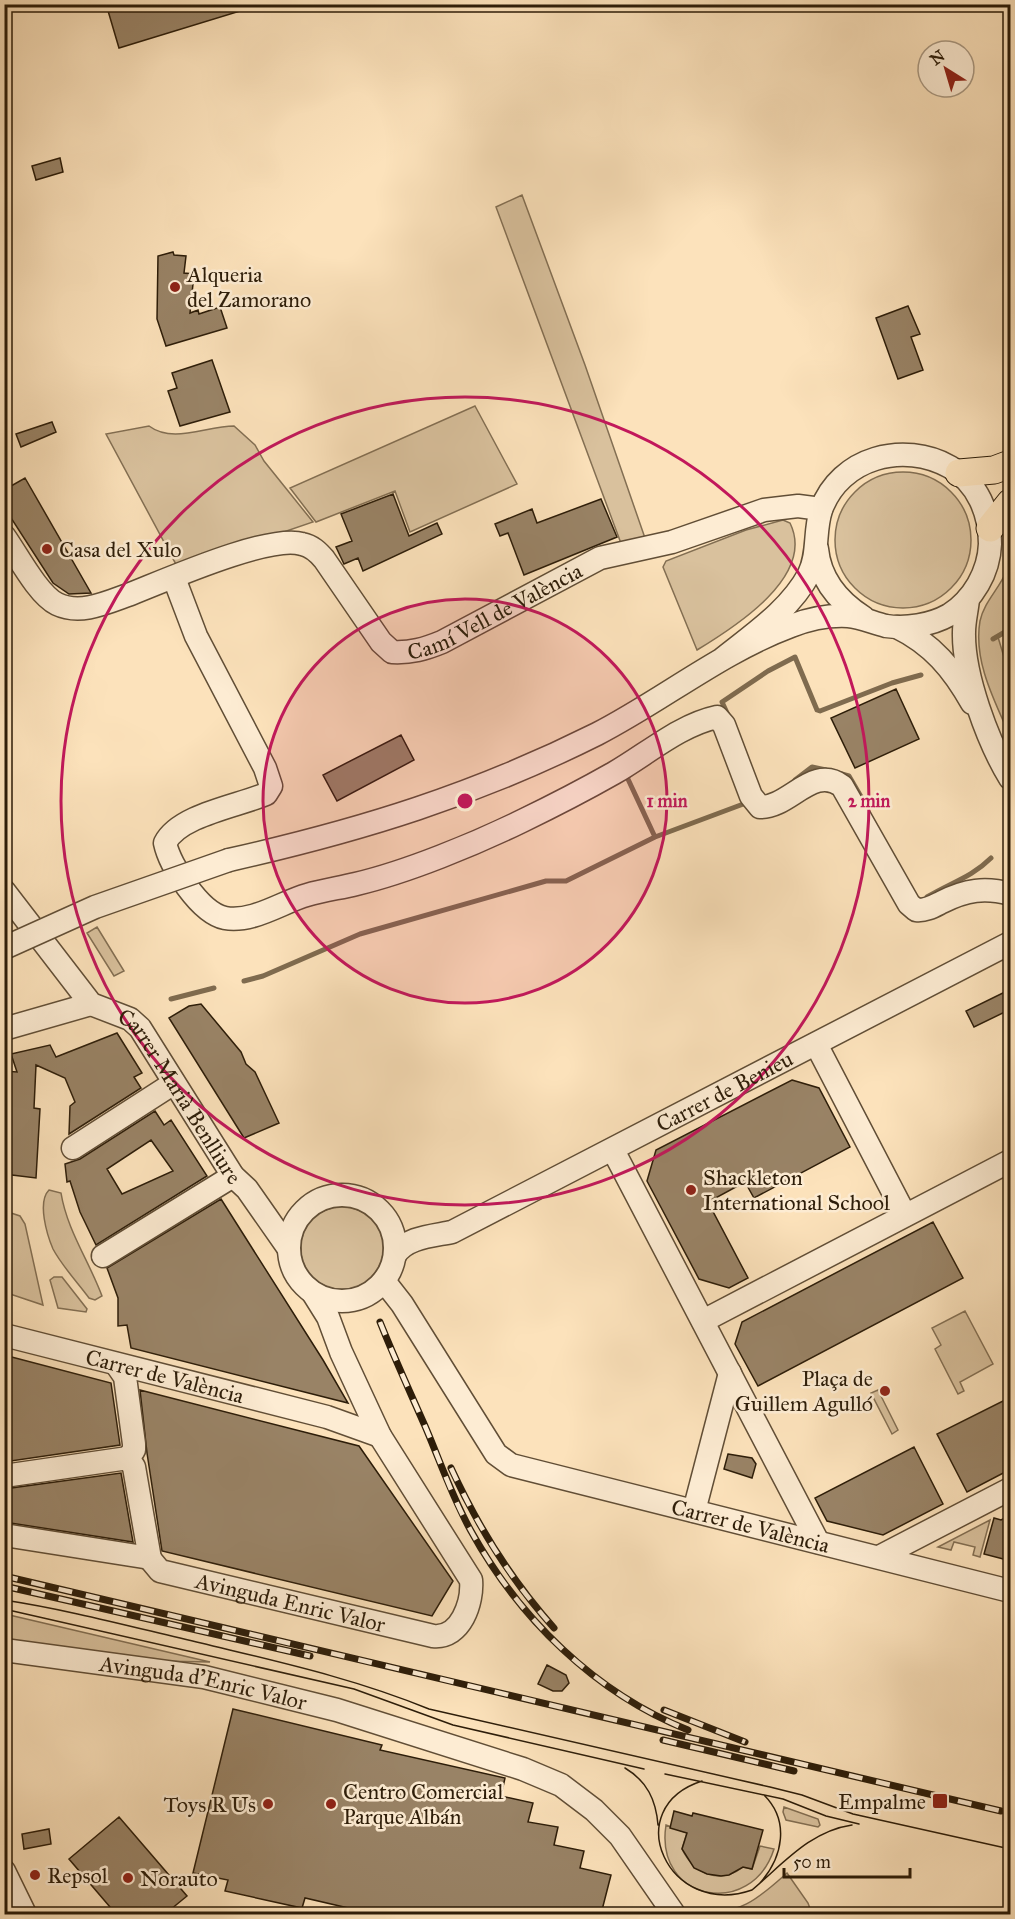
<svg xmlns="http://www.w3.org/2000/svg" width="1015" height="1919" font-family="'IM FELL Great Primer',serif">
  <style>
    .green { fill: #d9c19d; stroke: #836f53; stroke-width: 1.5 }
    .lines { fill: none; stroke-linecap: round; stroke-linejoin: round }
    .stream { stroke: #7f6b4f; stroke-width: 5 }
    .building { fill: #998366; stroke: #2d1d09; stroke-width: 1.5; fill-rule: evenodd }
    .minor-casing { stroke: #614e36; stroke-width: 25 }
    .major-casing { stroke: #2d1d09; stroke-width: 29 }
    .minor { stroke: #fdecd3; stroke-width: 22 }
    .major { stroke: #fce2bb; stroke-width: 27 }
    .tram { stroke: #2d1d09; stroke-width: 1.5 }
    .rail-casing { stroke: #2d1d09; stroke-width: 7 }
    .rail { stroke: #fdecd3; stroke-width: 4.5; stroke-dasharray: 14; stroke-linecap: butt }
    .minor-bridge-casing { stroke: #614e36; stroke-width: 25; stroke-linecap: butt }
    .minor-bridge { stroke: #fdecd3; stroke-width: 22 }
    .ring { fill: none; stroke: #c2185b; stroke-width: 3 }
    .poi-dot { fill: #8f2418; stroke: #fdecd3; stroke-width: 2 }
    .labels { text-anchor: middle; dominant-baseline: central; stroke-width: 5; stroke-linejoin: round; paint-order: stroke }
    .poi-label { font-size: 22px; fill: #2d1d09; stroke: #fdecd3; text-anchor: start }
    .street-label { font-size: 22px; fill: #2d1d09; stroke: #fdecd3 }
    .centre { fill: #c2185b; stroke: #fdecd3; stroke-width: 3 }
    .ring-label { font-size: 18px; text-anchor: middle; font-weight: bold; fill: #c2185b; stroke: #fdecd3; stroke-width: 5; stroke-linejoin: round; paint-order: stroke }
  </style>
  <rect width="100%" height="100%" fill="#fce2bb"/>
  <filter id="stains"><feTurbulence type="fractalNoise" baseFrequency=".00333" numOctaves="4"/><feColorMatrix values="0 0 0 0 .2 0 0 0 0 .09 0 0 0 0 .02 0 0 0 .5 -.17"/></filter>
  <radialGradient id="worn" r=".72"><stop offset=".6" stop-color="#630" stop-opacity="0"/><stop offset="1" stop-color="#630" stop-opacity=".3"/></radialGradient>
  <path class="green" d="M 522,195 L 585,365 L 645,538 L 622,546 L 496,207 Z
    M 475,406 L 517,484 L 410,532 L 395,491 L 316,522 L 290,488 Z
    M 149,426 C 173,444 206,426 234,426 L 255,445 L 264,461 L 313,522 L 178,568 L 106,434 Z
    M835 540a68 68 0 1 1 136 0a68 68 0 1 1-136 0Z
    M 783,520 L 790,523 C 816,576 735,627 697,650 L 663,567 L 666,561 L 746,530 Z
    M 1010,544 L 1010,629 L 998,637 L 1010,677 L 1010,736 C 995,702 973,661 980,621 C 984,602 999,589 1006,572 C 1009,564 1008,553 1010,544 Z
    M 97,927 L 124,971 L 114,976 L 87,933 Z
    M 49,1190 L 61,1193 C 67,1230 89,1261 102,1296 L 95,1300 L 89,1298 C 78,1283 62,1266 53,1249 C 47,1235 37,1202 49,1190 Z
    M301 1248a41 41 0 1 1 82 0a41 41 0 1 1-82 0Z
    M 8,1212 L 20,1216 L 25,1224 L 43,1305 L 7,1293 Z
    M 54,1277 L 62,1277 L 87,1309 L 86,1312 L 58,1308 L 50,1280 Z
    M 965,1311 L 993,1364 L 960,1382 L 964,1391 L 958,1394 L 935,1349 L 941,1345 L 932,1328 Z
    M 878,1390 L 898,1430 L 892,1434 L 871,1393 Z
    M 990,1520 L 980,1557 L 973,1555 L 975,1547 L 954,1542 L 951,1550 L 938,1547 Z
    M 5,1614 L 210,1662 L 155,1661 L 5,1642 Z
    M 784,1807 L 818,1819 L 820,1825 L 818,1827 L 786,1820 L 783,1812 Z
    M 666,1825 L 687,1833 L 682,1849 C 694,1874 720,1885 743,1867 L 752,1869 L 760,1846 L 774,1849 C 752,1919 654,1902 666,1825 Z
    M 787,1873 L 808,1903 L 812,1914 L 694,1914 L 704,1908 C 738,1919 763,1894 787,1873 Z"/>
  <g class="lines">
    <path class="stream" d="M 993,639 L 1010,629
      M 728,715 L 722,702 L 768,671 L 795,657 L 817,710 L 820,711 L 892,683 L 921,675
      M 838,773 L 849,776 L 867,807
      M 630,775 L 627,777 L 655,837
      M 795,780 L 812,767 L 826,770
      M 927,897 C 950,883 972,877 991,858
      M 244,981 L 263,976 L 360,934 L 546,881 L 566,881 L 655,837 L 746,803 L 744,800
      M 171,999 L 214,988"/>
  </g>
  <path class="building" d="M 106,4 L 250,4 L 250,8 L 119,48 Z
    M 60,158 L 63,172 L 36,180 L 32,166 Z
    M 173,252 L 174,255 L 186,256 L 184,273 L 194,274 L 190,313 L 198,310 L 199,314 L 220,307 L 227,328 L 166,346 L 157,319 L 158,256 Z
    M 908,306 L 920,334 L 911,337 L 923,370 L 898,379 L 876,318 Z
    M 212,360 L 230,412 L 180,426 L 168,391 L 177,388 L 172,373 Z
    M 52,422 L 56,432 L 21,447 L 16,434 Z
    M 25,478 L 91,593 L 69,594 L 53,583 L 4,507 L 4,490 Z
    M 393,494 L 409,536 L 437,523 L 442,534 L 363,571 L 358,558 L 344,564 L 336,547 L 352,541 L 341,514 Z
    M 601,499 L 617,537 L 524,575 L 508,533 L 500,536 L 495,524 L 532,509 L 537,523 Z
    M 896,689 L 919,739 L 855,768 L 831,718 Z
    M 401,735 L 414,760 L 337,801 L 323,775 Z
    M 1011,989 L 1011,1009 L 974,1027 L 966,1011 Z
    M 201,1004 L 241,1052 L 246,1064 L 255,1072 L 279,1123 L 244,1138 L 169,1018 L 189,1006 Z
    M 117,1033 L 142,1073 L 134,1077 L 141,1088 L 69,1134 L 70,1106 L 75,1102 L 65,1078 L 36,1065 L 34,1108 L 40,1109 L 36,1178 L 4,1174 L 4,1071 L 17,1072 L 11,1054 L 50,1045 L 56,1057 Z
    M 792,1080 L 819,1088 L 850,1147 L 754,1198 L 745,1182 L 708,1202 L 748,1278 L 729,1288 L 699,1279 L 647,1181 L 656,1150 Z
    M 155,1111 L 164,1125 L 171,1120 L 207,1176 L 96,1245 L 80,1212 L 70,1181 L 67,1182 L 65,1164 L 80,1159 ZM 151,1140 L 173,1171 L 122,1194 L 107,1169 Z
    M 221,1199 L 323,1360 L 348,1403 L 131,1348 L 127,1325 L 118,1326 L 118,1298 L 107,1268 Z
    M 933,1222 L 963,1278 L 758,1386 L 735,1344 L 742,1322 Z
    M 4,1355 L 111,1383 L 120,1445 L 4,1462 Z
    M 140,1390 L 359,1446 L 453,1581 L 432,1616 L 162,1551 L 147,1453 Z
    M 1011,1397 L 1011,1469 L 967,1492 L 937,1434 Z
    M 914,1447 L 943,1504 L 883,1535 L 827,1521 L 815,1498 Z
    M 728,1454 L 752,1458 L 756,1464 L 752,1478 L 724,1469 Z
    M 121,1473 L 133,1542 L 4,1522 L 4,1489 Z
    M 1011,1515 L 1011,1561 L 984,1554 L 994,1518 L 1001,1520 Z
    M 547,1665 L 566,1675 L 569,1683 L 562,1691 L 553,1691 L 538,1684 Z
    M 233,1709 L 382,1745 L 380,1750 L 505,1778 L 501,1796 L 533,1803 L 528,1822 L 558,1827 L 554,1845 L 584,1851 L 580,1868 L 611,1875 L 601,1914 L 374,1914 L 305,1898 L 302,1908 L 225,1891 L 228,1880 L 193,1873 Z
    M 674,1811 L 692,1816 L 693,1813 L 763,1830 L 752,1869 L 743,1867 L 729,1875 L 721,1876 L 707,1874 L 694,1868 L 682,1849 L 687,1833 L 670,1828 Z
    M 119,1817 L 187,1896 L 165,1914 L 116,1914 L 69,1859 Z
    M 49,1829 L 51,1844 L 24,1849 L 22,1834 Z"/>
  <g class="lines">
    <defs>
      <g id="minor">
        <path id="s1" d="M 4,536 C 17,554 38,595 57,604 C 80,615 106,603 128,595 C 164,581 269,534 302,544 C 312,546 318,552 324,559 L 381,642 L 392,652 C 411,653 425,649 442,642 L 600,558 L 672,542 L 764,510 L 798,506 L 821,509"/>
        <path d="M 817,549 C 820,580 838,601 863,617"/>
        <path d="M 174,578 L 196,636 L 265,768 L 271,786 L 266,794 C 238,806 179,815 165,843 C 170,866 200,913 225,918 C 253,923 282,902 307,895 C 324,890 340,888 356,884 C 407,872 475,844 522,821 C 553,806 584,790 614,773 C 647,754 680,725 717,717 L 724,725 L 751,796 L 760,807 C 789,808 813,764 842,786 L 909,904 L 916,910 C 926,911 934,906 942,902 C 966,890 985,887 1010,894"/>
        <path d="M 968,599 C 967,610 964,621 964,632 C 963,675 988,742 1010,778"/>
        <path d="M 897,627 C 932,644 953,669 972,703"/>
        <path d="M 229,860 C 362,830 475,795 597,734 C 663,700 721,652 791,626 C 809,619 829,615 848,616 C 861,617 873,623 886,626 C 906,629 931,625 949,615 C 973,600 989,572 990,544 C 990,514 978,483 950,467 C 904,441 840,457 821,510 C 814,531 819,554 809,574 C 790,610 752,635 721,660"/>
        <path id="s2" d="M 4,891 L 91,1004 L 130,1019 L 140,1028 L 233,1176 L 247,1189 L 289,1249"/>
        <path d="M 4,1029 L 91,1004"/>
        <path d="M 816,1044 L 905,1215"/>
        <path d="M 73,1148 L 174,1083"/>
        <path d="M 613,1150 L 818,1542"/>
        <circle cx="342" cy="1248" r="53"/>
        <path id="s3" d="M 395,1255 C 406,1237 433,1236 452,1232 L 1010,943"/>
        <path d="M 103,1256 L 233,1176"/>
        <path id="s4" d="M 384,1281 L 402,1304 L 496,1454 L 511,1465 L 1010,1591"/>
        <path d="M 703,1321 L 1010,1161"/>
        <path id="s5" d="M 4,1335 L 327,1417 L 380,1436"/>
        <path d="M 116,1364 L 125,1377 L 134,1444 L 134,1450 L 128,1458"/>
        <path id="s6" d="M 128,1458 L 134,1467 L 150,1559 L 160,1571 L 433,1636 C 461,1639 473,1602 471,1580 L 380,1436 L 341,1352 L 328,1317 L 313,1293"/>
        <path d="M 4,1476 L 128,1458"/>
        <path d="M 694,1511 L 730,1373"/>
        <path d="M 4,1535 L 150,1558"/>
        <path d="M 879,1557 L 1010,1489"/>
        <path id="s7" d="M 4,1650 L 204,1677 L 337,1710 L 523,1769 L 561,1785 L 594,1810 L 620,1836 L 674,1914"/>
        <path d="M 4,1871 L 25,1914"/>
      </g>
      <path id="major" d="M 959,473 L 994,470 L 1010,464
        M 990,528 L 1010,503"/>
    </defs>
    <use href="#minor" class="minor-casing"/>
    <use href="#major" class="major-casing"/>
    <use href="#minor" class="minor"/>
    <use href="#major" class="major"/>
    <path class="tram" d="M 4,1600 C 70,1610 136,1628 201,1643 C 279,1662 353,1678 429,1709 L 770,1787 L 802,1795 L 853,1814 L 1010,1849
      M 4,1609 L 354,1689 L 453,1725 L 644,1769
      M 625,1768 C 647,1781 656,1800 658,1825
      M 665,1774 L 783,1799 L 826,1816 L 859,1824
      M 702,1781 C 618,1808 668,1919 752,1890 C 783,1864 810,1831 852,1825
      M 760,1883 C 783,1857 790,1821 764,1795"/>
    <defs>
      <path id="rail" d="M 380,1322 C 394,1357 410,1392 425,1426 C 440,1461 452,1497 471,1531 C 519,1618 595,1693 688,1730
        M 451,1468 C 478,1527 511,1580 554,1628
        M 4,1576 L 1001,1811
        M 4,1586 L 310,1656
        M 664,1710 L 745,1742
        M 663,1740 L 794,1771
        M 1009,1821 L 1010,1822"/>
    </defs>
    <use href="#rail" class="rail-casing"/>
    <use href="#rail" class="rail"/>
    <defs>
      <path id="minor-bridge" d="M 4,948 L 95,907 L 229,860"/>
    </defs>
    <use href="#minor-bridge" class="minor-bridge-casing"/>
    <use href="#minor-bridge" class="minor-bridge"/>
  </g>
  <circle cx="465" cy="801" r="202" fill="#c2185b" fill-opacity=".12"/>
  <g class="ring">
    <circle cx="465" cy="801" r="202"/>
    <circle cx="465" cy="801" r="404"/>
  </g>
  <g class="poi-dot">
    <circle cx="175" cy="287" r="6"/>
    <circle cx="47" cy="549" r="6"/>
    <circle cx="691" cy="1190" r="6"/>
    <circle cx="885" cy="1391" r="6"/>
    <rect x="932" y="1793" width="16" height="16" rx="3"/>
    <circle cx="268" cy="1804" r="6"/>
    <circle cx="331" cy="1804" r="6"/>
    <circle cx="35" cy="1875" r="6"/>
    <circle cx="128" cy="1878" r="6"/>
  </g>
  <g class="labels">
    <g class="poi-label">
      <text x="187" y="274">Alqueria<tspan x="187" dy="25">del Zamorano</tspan></text>
      <text x="59" y="549">Casa del Xulo</text>
      <text x="703" y="1177">Shackleton<tspan x="703" dy="25">International School</tspan></text>
      <text x="873" y="1378" text-anchor="end">Plaça de<tspan x="873" dy="25">Guillem Agulló</tspan></text>
      <text x="343" y="1791">Centro Comercial<tspan x="343" dy="25">Parque Albán</tspan></text>
      <text x="926" y="1801" text-anchor="end">Empalme</text>
      <text x="256" y="1804" text-anchor="end">Toys R Us</text>
      <text x="47" y="1875">Repsol</text>
      <text x="140" y="1878">Norauto</text>
    </g>
    <g class="street-label">
      <text stroke="none"><textPath href="#s1" startOffset="598">Camí Vell de València</textPath></text>
      <text stroke="none"><textPath href="#s3" startOffset="370">Carrer de Benieu</textPath></text>
      <text stroke="none"><textPath href="#s2" startOffset="276">Carrer Marià Benlliure</textPath></text>
      <text stroke="none"><textPath href="#s5" startOffset="166">Carrer de València</textPath></text>
      <text stroke="none"><textPath href="#s4" startOffset="472">Carrer de València</textPath></text>
      <text stroke="none"><textPath href="#s6" startOffset="254">Avinguda Enric Valor</textPath></text>
      <text stroke="none"><textPath href="#s7" startOffset="202">Avinguda d'Enric Valor</textPath></text>
    </g>
  </g>
  <circle cx="465" cy="801" r="9" class="centre"/>
  <g class="ring-label">
    <text x="667" y="807">1 min</text>
    <text x="869" y="807">2 min</text>
  </g>
  <rect width="1015" height="1919" fill="none" stroke="#fce2bb" stroke-width="24"/>
  <rect x="6" y="6" width="1003" height="1907" fill="none" stroke="#2d1d09" stroke-width="3"/>
  <rect x="12" y="12" width="991" height="1895" fill="none" stroke="#2d1d09" stroke-width="1.5"/>
  <g transform="translate(946 69) rotate(323)"><circle r="28" fill="#fdecd3" stroke="#aa9982" stroke-width="1.5"/>
  <path d="M0-4.5L10 22L0 15L-10 22Z" fill="#8f2418"/>
  <text y="-9" font-size="16" font-weight="bold" text-anchor="middle" fill="#2d1d09">N</text>
  </g>
  <path d="M784 1868v9h126v-9" fill="none" stroke="#2d1d09" stroke-width="3"/>
  <text x="793" y="1868" font-size="18" fill="#2d1d09" stroke="#fdecd3" stroke-width="4.5" paint-order="stroke">50 m</text>
  <rect width="100%" height="100%" filter="url(#stains)"/>
  <rect width="100%" height="100%" fill="url(#worn)"/>
</svg>
